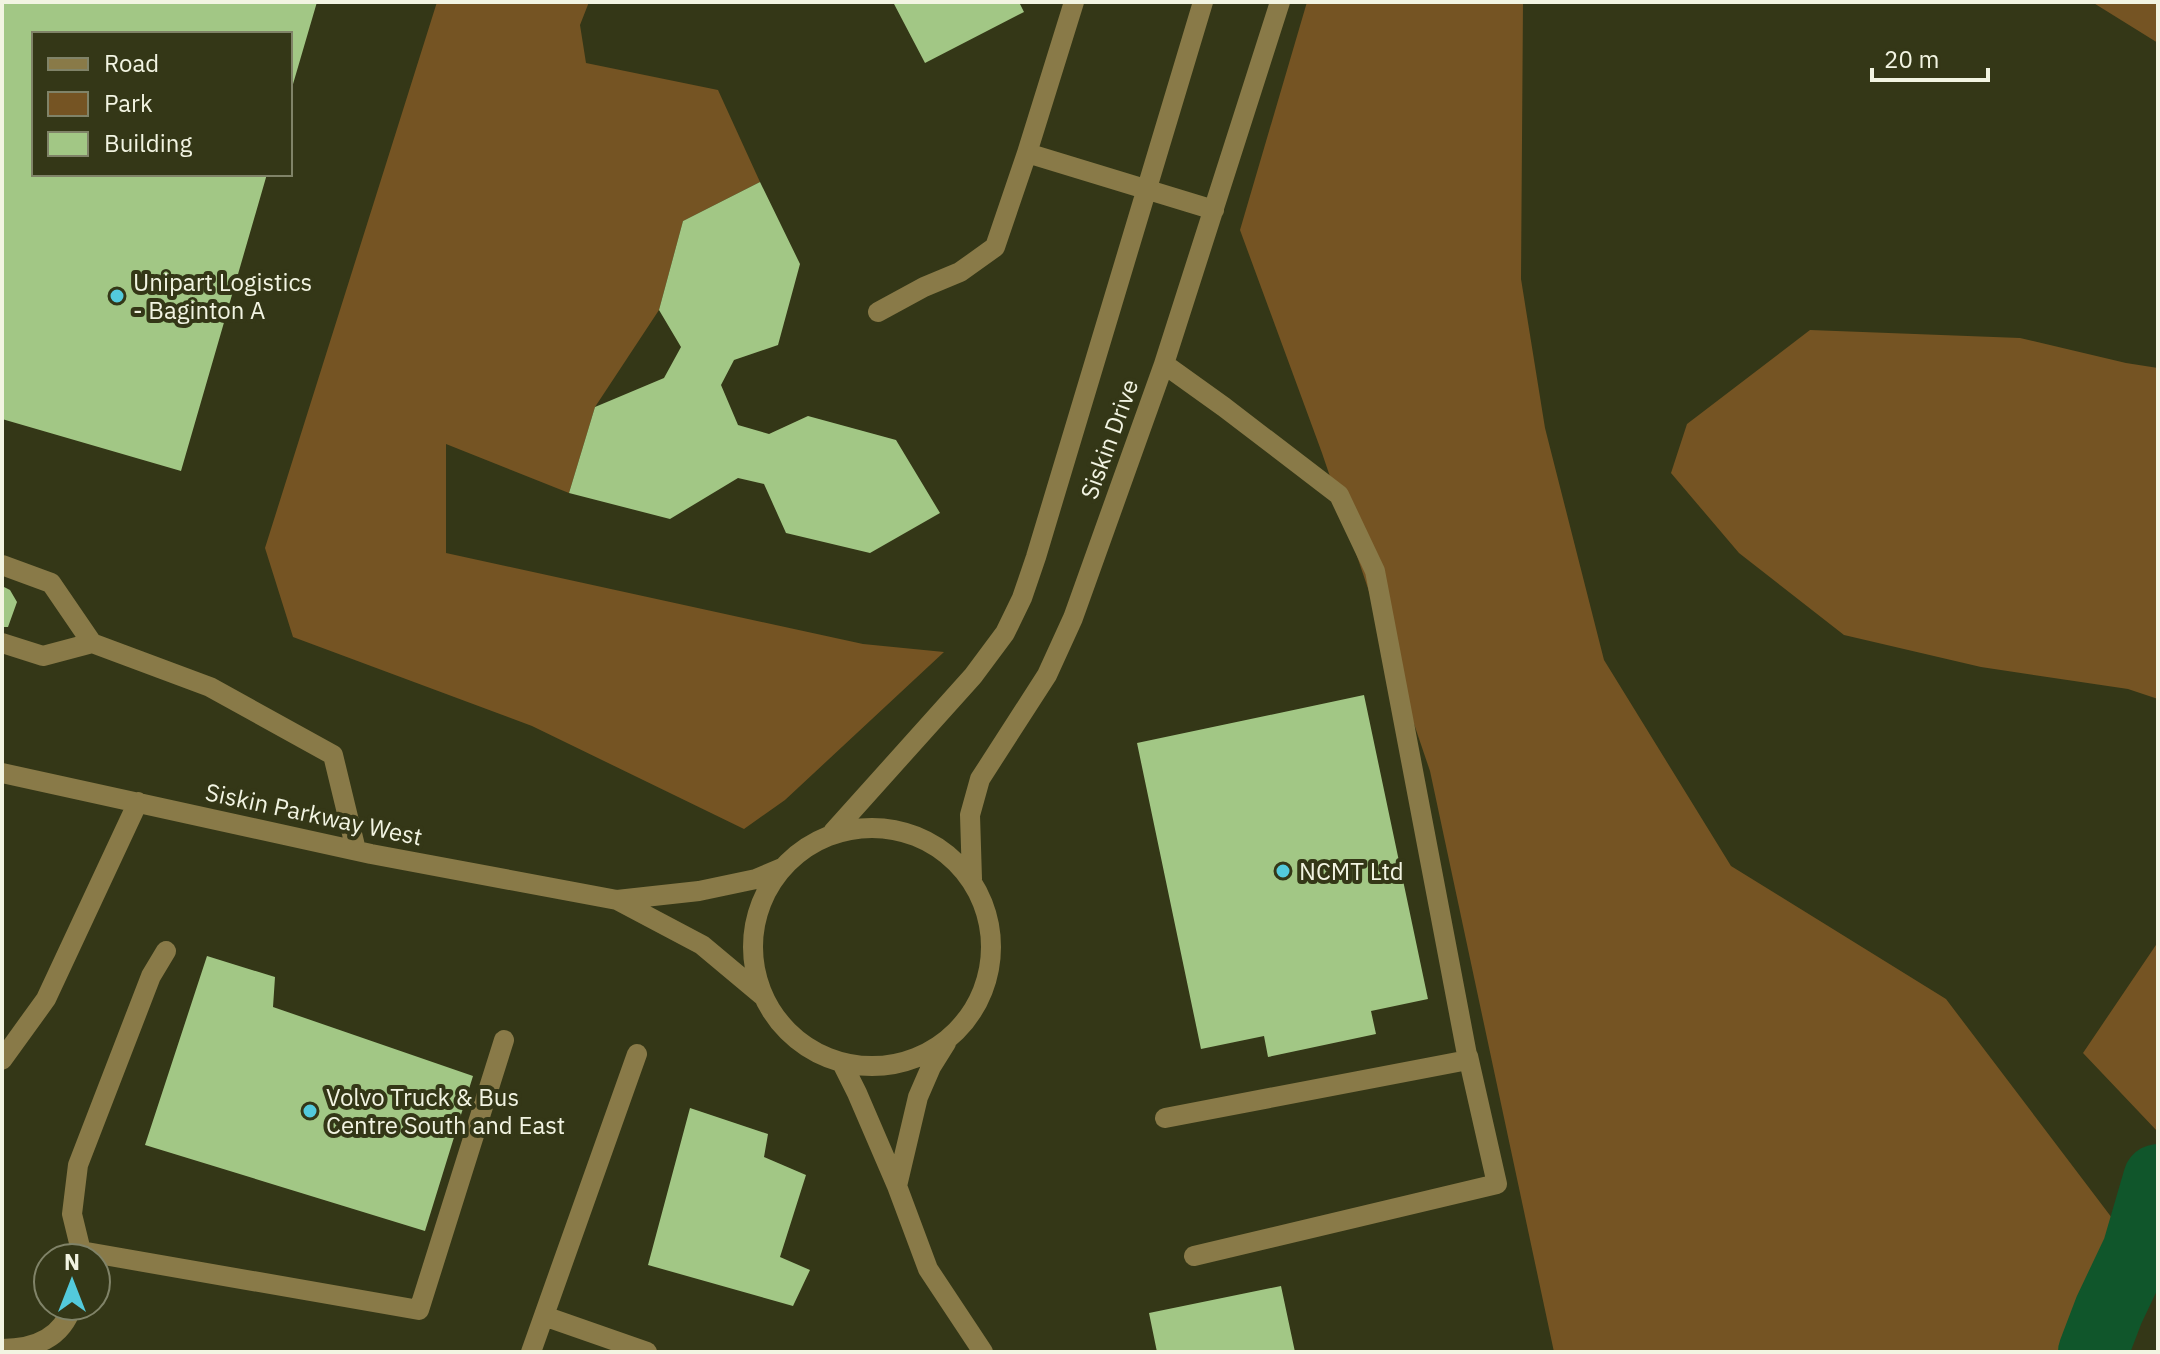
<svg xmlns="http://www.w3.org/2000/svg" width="2160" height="1354" font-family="'IBM Plex Sans',sans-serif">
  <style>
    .green { fill: #755423 }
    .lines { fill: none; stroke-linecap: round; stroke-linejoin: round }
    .river { stroke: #10562b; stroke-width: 70 }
    .building { fill: #a2c785 }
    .minor { stroke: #897a48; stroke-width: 20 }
    .poi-dot { fill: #53cadc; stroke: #343717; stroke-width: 3 }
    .labels { text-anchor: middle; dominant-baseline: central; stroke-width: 8; stroke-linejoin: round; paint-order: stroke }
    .poi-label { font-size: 24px; fill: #f2f4e2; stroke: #343717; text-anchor: start }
    .street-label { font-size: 24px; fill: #f2f4e2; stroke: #343717 }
  </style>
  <rect width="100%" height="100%" fill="#343717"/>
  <path class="green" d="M 437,2 L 589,2 L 580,25 L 586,63 L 718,90 L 760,182 L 683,221 L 659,310 L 595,407 L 569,493 L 446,444 L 446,553 L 863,644 L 944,652 L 785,800 L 744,829 L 532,726 L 293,637 L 265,548 Z
    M 1307,2 L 1523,2 L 1521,279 L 1545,428 L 1604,660 L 1731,866 L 1946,999 L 2137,1251 L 2095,1352 L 1554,1352 L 1430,771 L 1322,453 L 1240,230 Z
    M 2092,2 L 2158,2 L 2158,43 Z
    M 1810,330 L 2020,338 L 2126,363 L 2158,368 L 2158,699 L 2128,689 L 1981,667 L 1844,635 L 1739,553 L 1671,473 L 1687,424 Z
    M 2158,942 L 2158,1132 L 2083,1053 Z"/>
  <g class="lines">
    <path class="river" d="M 2093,1352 L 2109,1310 L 2137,1251 L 2158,1179"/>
  </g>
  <path class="building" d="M 2,2 L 317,2 L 291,91 L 290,34 L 34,34 L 34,174 L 267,174 L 181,471 L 2,419 Z
    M 893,2 L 1019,2 L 1024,12 L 925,63 Z
    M 760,182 L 800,264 L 778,345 L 734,360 L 721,385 L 738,425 L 769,434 L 808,416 L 896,440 L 940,513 L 870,553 L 786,533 L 764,484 L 738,478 L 670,519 L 569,493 L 595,407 L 664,378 L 681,347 L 659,310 L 683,221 Z
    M 2,586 L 10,590 L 17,602 L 8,627 L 2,627 Z
    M 1364,695 L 1428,999 L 1371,1011 L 1376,1034 L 1268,1057 L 1264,1036 L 1201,1049 L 1137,743 Z
    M 207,956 L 275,977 L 273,1007 L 473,1076 L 425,1231 L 145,1145 Z
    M 690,1108 L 768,1134 L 764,1157 L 806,1175 L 780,1257 L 810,1270 L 793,1306 L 648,1265 Z
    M 1281,1286 L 1295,1352 L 1157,1352 L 1149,1313 Z"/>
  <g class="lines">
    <path class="minor" d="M 1027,153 L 1074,2
      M 878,312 L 924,287 L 960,272 L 995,247 L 1027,153 L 1214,210
      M 1164,364 L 1224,407 L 1339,495 L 1375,571 L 1468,1060 L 1165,1118
      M 2,565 L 51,583 L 92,643
      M 2,643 L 43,656 L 92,643 L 210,687 L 333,755 L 356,850
      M 2,773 L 371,854 L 617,900 L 699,891 L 756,879 L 782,868
      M753 947a119 119 0 1 1 238 0a119 119 0 1 1-238 0Z
      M 833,832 L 973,676 L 1005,633 L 1022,598 L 1036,557 L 1203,2
      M 972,879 L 970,815 L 980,779 L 1047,675 L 1073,618 L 1164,364 L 1280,2
      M 617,900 L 702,945 L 763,996
      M 2,1060 L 46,999 L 138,802
      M 843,1065 L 857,1093 L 897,1186 L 928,1269 L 983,1352
      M 897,1186 L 918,1097 L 931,1067 L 946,1043
      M 81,1251 L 419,1310 L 504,1040
      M 1194,1256 L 1497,1184 L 1468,1056
      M 81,1258 L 81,1251 L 72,1214 L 78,1165 L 151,976 L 166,951
      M 544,1316 L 647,1352
      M 2,1349 C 33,1349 62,1339 72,1306
      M 531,1352 L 637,1054"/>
  </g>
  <g class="poi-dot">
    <circle cx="117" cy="296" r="8"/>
    <circle cx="1283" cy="871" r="8"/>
    <circle cx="310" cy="1111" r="8"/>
  </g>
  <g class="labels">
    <g class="poi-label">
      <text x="133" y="282">Unipart Logistics<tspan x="133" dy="28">- Baginton A</tspan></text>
      <text x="1299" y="871">NCMT Ltd</text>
      <text x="326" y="1097">Volvo Truck &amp; Bus<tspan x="326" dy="28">Centre South and East</tspan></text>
    </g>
    <g class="street-label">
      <text transform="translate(1109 439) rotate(-70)">Siskin Drive</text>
      <text transform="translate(314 814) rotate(12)">Siskin Parkway West</text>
    </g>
  </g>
  <rect width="2160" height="1354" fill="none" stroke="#f2f4e2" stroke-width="8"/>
  <rect x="32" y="32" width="260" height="144" fill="#343717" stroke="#808368" stroke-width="2"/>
  <rect x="48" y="58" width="40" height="12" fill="#897a48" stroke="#808368" stroke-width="2"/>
  <text x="104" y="72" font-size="24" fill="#f2f4e2">Road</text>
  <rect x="48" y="92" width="40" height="24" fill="#755423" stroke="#808368" stroke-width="2"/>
  <text x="104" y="112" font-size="24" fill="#f2f4e2">Park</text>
  <rect x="48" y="132" width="40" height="24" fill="#a2c785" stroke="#808368" stroke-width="2"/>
  <text x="104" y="152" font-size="24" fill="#f2f4e2">Building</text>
  <g transform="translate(72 1282)"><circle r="38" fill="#343717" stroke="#808368" stroke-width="2"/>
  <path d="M0-6L14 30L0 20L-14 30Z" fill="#53cadc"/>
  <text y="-12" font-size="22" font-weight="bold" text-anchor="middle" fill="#f2f4e2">N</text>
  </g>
  <path d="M1872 68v12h116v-12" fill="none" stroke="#f2f4e2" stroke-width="4"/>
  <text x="1884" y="68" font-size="24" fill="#f2f4e2" stroke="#343717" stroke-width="6" paint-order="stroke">20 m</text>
</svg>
